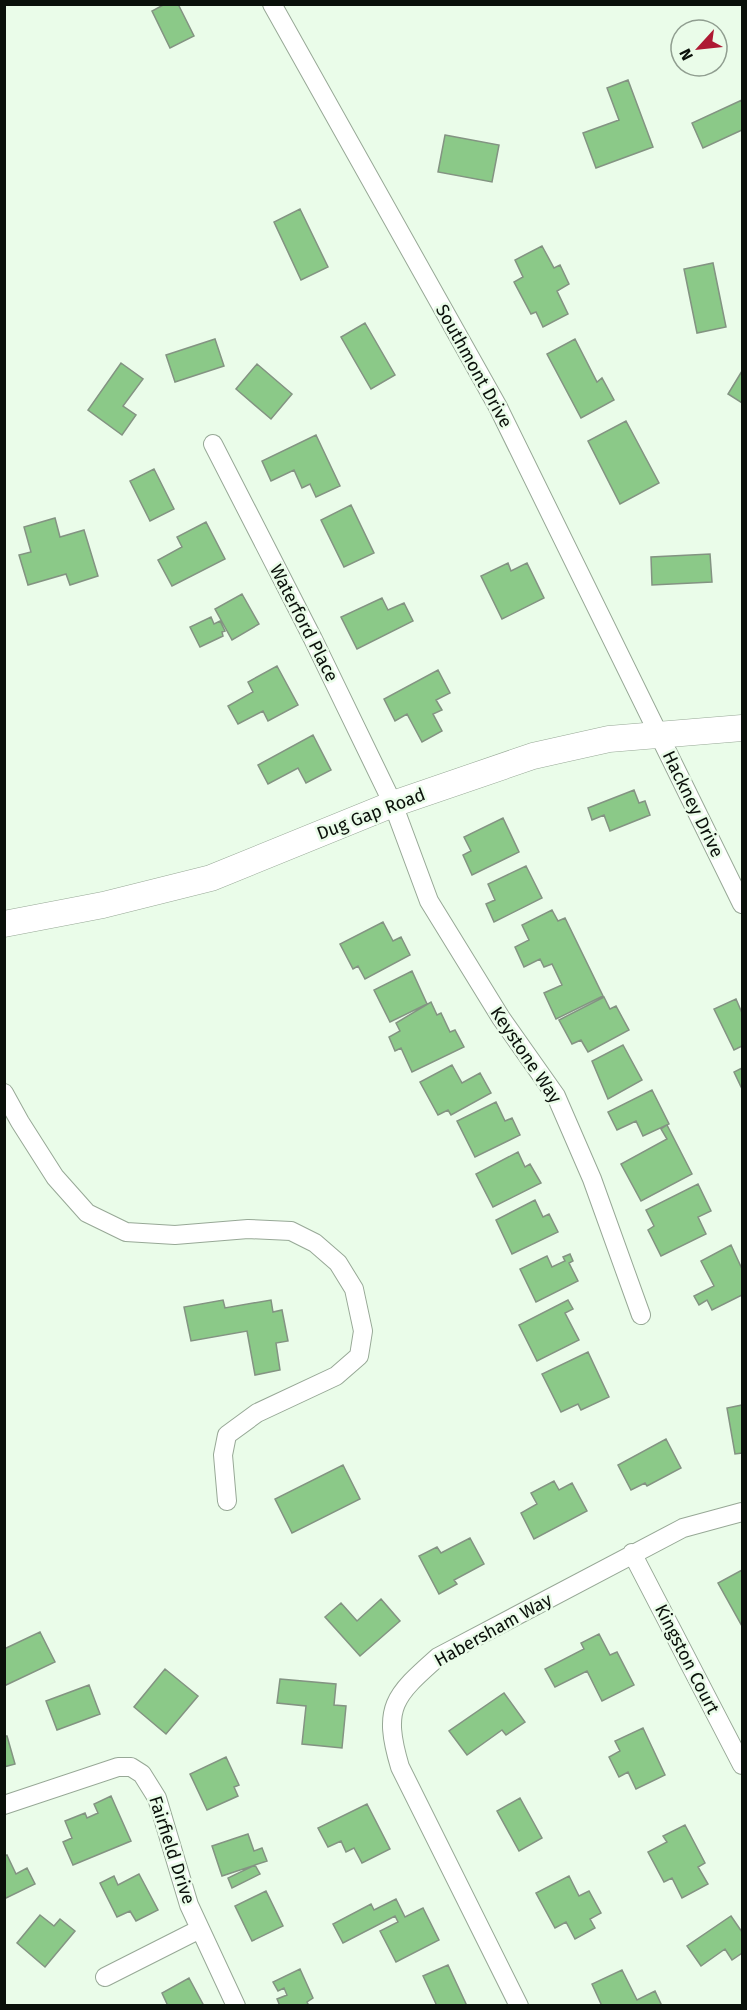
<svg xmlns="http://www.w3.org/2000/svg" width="747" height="2010" font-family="'Fira Sans',sans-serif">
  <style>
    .building { fill: #8bc988; stroke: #839382; stroke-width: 1.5 }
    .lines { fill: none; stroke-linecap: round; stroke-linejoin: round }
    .street-casing { stroke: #97a896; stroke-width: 20 }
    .secondary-casing { stroke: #97a896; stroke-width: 27 }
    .street { stroke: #fff; stroke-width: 18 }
    .secondary { stroke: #fff; stroke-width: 26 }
    .labels { text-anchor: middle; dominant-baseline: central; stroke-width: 5; stroke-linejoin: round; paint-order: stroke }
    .street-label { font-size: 18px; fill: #0a100a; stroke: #eafce9 }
  </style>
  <rect width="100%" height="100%" fill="#eafce9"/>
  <path class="building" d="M 165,4 L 178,4 L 194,36 L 170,48 L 152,11 Z
    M 628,80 L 653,147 L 596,168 L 583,133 L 619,120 L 607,88 Z
    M 742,100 L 742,130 L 703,148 L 692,123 Z
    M 445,135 L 499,145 L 492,182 L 438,172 Z
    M 300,209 L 328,267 L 301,280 L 274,222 Z
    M 542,246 L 554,268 L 560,265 L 569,284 L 557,291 L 568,314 L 543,327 L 536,312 L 531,314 L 514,282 L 523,277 L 515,260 Z
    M 713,263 L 726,327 L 697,333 L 684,269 Z
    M 365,323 L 395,375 L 371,389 L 341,337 Z
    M 215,339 L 224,366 L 175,382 L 166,355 Z
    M 575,339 L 597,382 L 602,378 L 614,400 L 581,418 L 547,354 Z
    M 121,363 L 143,379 L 123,406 L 136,415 L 122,435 L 88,410 Z
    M 257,364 L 292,394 L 271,419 L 236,389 Z
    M 742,371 L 742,403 L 728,394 Z
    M 626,421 L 659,483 L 620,504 L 588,441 Z
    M 316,435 L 340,486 L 316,497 L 310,484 L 302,488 L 294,470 L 271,481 L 262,461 Z
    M 154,469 L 174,509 L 150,521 L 130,481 Z
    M 351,505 L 374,553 L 344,567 L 321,520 Z
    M 55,518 L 60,537 L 84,530 L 98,576 L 70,585 L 66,574 L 28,585 L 19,555 L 31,552 L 24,527 Z
    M 206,522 L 225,559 L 172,586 L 158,560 L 182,547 L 177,537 Z
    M 710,554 L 712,582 L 652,585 L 651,557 Z
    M 508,563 L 511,571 L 527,563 L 544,598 L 502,619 L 481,576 Z
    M 242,594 L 259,624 L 232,640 L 215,609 Z
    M 382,598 L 388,610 L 404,603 L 413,621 L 357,649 L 341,617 Z
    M 211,617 L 214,624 L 220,621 L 225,631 L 222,632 L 223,636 L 200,647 L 190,627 Z
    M 277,666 L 298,705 L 268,721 L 263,711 L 238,724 L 228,706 L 253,692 L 248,682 Z
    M 438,670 L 450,693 L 436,700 L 442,710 L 433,714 L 442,731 L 422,742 L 407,714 L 395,721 L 384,699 Z
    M 313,735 L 331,770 L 306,783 L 298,768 L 268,784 L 258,765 Z
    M 634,790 L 639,803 L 645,801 L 650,815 L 610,831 L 604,815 L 592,820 L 588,808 Z
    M 503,818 L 519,852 L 472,875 L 463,855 L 471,851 L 464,837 Z
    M 526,866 L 542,898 L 494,922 L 486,904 L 495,900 L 488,884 Z
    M 552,910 L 558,921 L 565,918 L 603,996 L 556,1019 L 544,993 L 562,985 L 552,964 L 544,967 L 540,959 L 524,967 L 515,947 L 529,940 L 522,925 Z
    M 383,922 L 393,941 L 401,937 L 410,955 L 365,979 L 358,966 L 353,969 L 340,944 Z
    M 412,971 L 427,1004 L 390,1022 L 374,990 Z
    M 604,997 L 610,1009 L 616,1006 L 629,1030 L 588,1052 L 581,1040 L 572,1044 L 559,1020 Z
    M 736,999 L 742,1013 L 742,1046 L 734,1050 L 714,1009 Z
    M 431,1002 L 437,1015 L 441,1013 L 450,1032 L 455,1030 L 464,1047 L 412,1072 L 401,1048 L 395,1051 L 389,1037 L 400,1031 L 396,1023 Z
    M 623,1045 L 642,1080 L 608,1099 L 592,1061 Z
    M 452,1065 L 462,1083 L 480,1073 L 491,1093 L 451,1115 L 448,1110 L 438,1115 L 420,1082 Z
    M 742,1068 L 742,1089 L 734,1072 Z
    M 652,1090 L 669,1124 L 643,1136 L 636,1121 L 617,1130 L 608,1112 Z
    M 496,1102 L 505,1121 L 512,1118 L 520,1135 L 475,1157 L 457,1121 Z
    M 667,1125 L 692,1174 L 641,1201 L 621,1164 L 667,1139 L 661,1129 Z
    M 518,1152 L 525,1167 L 530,1164 L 541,1183 L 493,1207 L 476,1174 Z
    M 698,1184 L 711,1211 L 698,1217 L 706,1234 L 661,1256 L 648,1230 L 654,1226 L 646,1210 Z
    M 535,1200 L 543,1217 L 549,1214 L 558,1232 L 512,1254 L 496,1220 Z
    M 731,1245 L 742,1269 L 742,1295 L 712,1310 L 707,1300 L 699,1305 L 694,1296 L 714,1286 L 701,1261 Z
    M 570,1254 L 573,1261 L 569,1263 L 578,1281 L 536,1302 L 520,1269 L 547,1256 L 552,1267 L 565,1261 L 563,1257 Z
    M 223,1300 L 225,1308 L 271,1300 L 273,1312 L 282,1310 L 288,1341 L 276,1343 L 280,1370 L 255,1375 L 247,1331 L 191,1341 L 184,1307 Z
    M 568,1300 L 573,1309 L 565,1313 L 579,1340 L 537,1361 L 519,1325 Z
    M 588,1352 L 609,1397 L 581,1410 L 578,1404 L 561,1412 L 542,1374 Z
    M 742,1405 L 742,1453 L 735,1454 L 727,1408 Z
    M 666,1439 L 681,1468 L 647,1486 L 645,1483 L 631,1490 L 618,1465 Z
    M 343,1465 L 360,1499 L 292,1533 L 275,1499 Z
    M 554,1481 L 559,1490 L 572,1483 L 587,1511 L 534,1539 L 521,1513 L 537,1504 L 531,1493 Z
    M 470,1538 L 484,1564 L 454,1580 L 457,1584 L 439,1594 L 419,1556 L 437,1547 L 441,1553 Z
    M 742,1570 L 742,1626 L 718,1583 Z
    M 381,1599 L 400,1621 L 360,1656 L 325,1617 L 341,1603 L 357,1621 Z
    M 40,1632 L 55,1662 L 4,1686 L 4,1649 Z
    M 599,1634 L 610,1655 L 617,1652 L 634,1685 L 602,1701 L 587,1671 L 555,1687 L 545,1669 L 584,1649 L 581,1643 Z
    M 165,1669 L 198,1696 L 166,1734 L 134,1707 Z
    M 280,1679 L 336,1684 L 334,1705 L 346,1706 L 342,1748 L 302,1744 L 306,1706 L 277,1703 Z
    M 89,1685 L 100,1714 L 57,1730 L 46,1701 Z
    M 504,1693 L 525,1722 L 506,1735 L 502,1730 L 467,1755 L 449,1731 Z
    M 643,1728 L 665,1775 L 636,1789 L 628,1772 L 619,1777 L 609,1757 L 620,1751 L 615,1741 Z
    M 4,1736 L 7,1736 L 15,1764 L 4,1767 Z
    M 226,1757 L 239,1785 L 234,1787 L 238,1796 L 207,1810 L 190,1774 Z
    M 111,1796 L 131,1841 L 73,1865 L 63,1842 L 72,1838 L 65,1821 L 85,1813 L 87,1818 L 98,1813 L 94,1804 Z
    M 520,1798 L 542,1838 L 519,1851 L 497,1811 Z
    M 367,1804 L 390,1849 L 362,1863 L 354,1848 L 346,1852 L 341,1841 L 328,1847 L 318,1828 Z
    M 685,1825 L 705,1863 L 698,1867 L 708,1884 L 682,1898 L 672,1878 L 664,1882 L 648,1852 L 667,1842 L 663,1836 Z
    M 248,1834 L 254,1851 L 262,1848 L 267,1861 L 222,1876 L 212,1846 Z
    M 7,1855 L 16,1874 L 27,1868 L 35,1884 L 4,1899 L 4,1856 Z
    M 255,1865 L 260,1874 L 232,1888 L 228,1878 Z
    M 139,1874 L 158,1910 L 136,1921 L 130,1911 L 117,1917 L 100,1883 L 114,1876 L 118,1885 Z
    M 569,1876 L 579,1896 L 589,1891 L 601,1913 L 590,1919 L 595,1928 L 575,1939 L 566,1922 L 555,1928 L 536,1893 Z
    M 266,1891 L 283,1926 L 252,1941 L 235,1906 Z
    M 396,1899 L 405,1917 L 423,1908 L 439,1940 L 396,1962 L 380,1931 L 398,1922 L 395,1916 L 343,1943 L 333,1924 L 371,1904 L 374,1910 Z
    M 40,1915 L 54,1926 L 60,1919 L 75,1931 L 45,1967 L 17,1943 Z
    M 731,1916 L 742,1932 L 742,1953 L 732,1960 L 725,1949 L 701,1966 L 687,1946 Z
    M 448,1965 L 467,2006 L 437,2006 L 423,1976 Z
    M 300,1969 L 313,1998 L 307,2002 L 309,2006 L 280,2006 L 277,1999 L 287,1995 L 284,1988 L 278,1991 L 273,1982 Z
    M 622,1970 L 637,2000 L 655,1991 L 662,2006 L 602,2006 L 592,1984 Z
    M 189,1978 L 204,2006 L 168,2006 L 162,1993 Z"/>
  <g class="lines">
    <defs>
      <path id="street" d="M 272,4 L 498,407 L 742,904
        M 213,444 L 313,639 L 393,804 L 429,901 L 501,1018 L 556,1096 L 592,1179 L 641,1315
        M 4,1093 L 20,1122 L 55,1177 L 87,1213 L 126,1232 L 175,1235 L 248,1229 L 291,1231 L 315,1243 L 338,1263 L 354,1289 L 363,1331 L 359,1356 L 336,1376 L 257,1413 L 227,1435 L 223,1455 L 227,1501
        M 632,1553 L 742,1765
        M 4,1805 L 118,1767 L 131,1767 L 142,1774 L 157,1798 L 189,1905 L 236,2006
        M 105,1977 L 200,1929
        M 519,2006 L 400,1767 C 382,1707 394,1696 438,1657 L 683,1528 L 742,1512"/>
      <path id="secondary" d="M 4,924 L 103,905 L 211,878 L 393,804 L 533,756 L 609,739 L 742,728"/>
    </defs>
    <use href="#street" class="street-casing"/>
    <use href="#secondary" class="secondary-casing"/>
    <use href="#street" class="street"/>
    <use href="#secondary" class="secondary"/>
  </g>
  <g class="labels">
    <g class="street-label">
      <text transform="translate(474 366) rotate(61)">Southmont Drive</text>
      <text transform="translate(304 623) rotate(63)">Waterford Place</text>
      <text transform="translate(693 804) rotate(64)">Hackney Drive</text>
      <text transform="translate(371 814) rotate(-21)">Dug Gap Road</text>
      <text transform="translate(526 1055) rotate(56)">Keystone Way</text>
      <text transform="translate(493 1630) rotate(-29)">Habersham Way</text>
      <text transform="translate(687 1659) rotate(63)">Kingston Court</text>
      <text transform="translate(172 1850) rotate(72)">Fairfield Drive</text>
    </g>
  </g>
  <rect width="747" height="2010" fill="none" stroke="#0a100a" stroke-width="12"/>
  <g transform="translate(699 48) rotate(243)"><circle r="28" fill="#eafce9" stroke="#909e90" stroke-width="1.5"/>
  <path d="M0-4.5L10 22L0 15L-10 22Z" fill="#ae1933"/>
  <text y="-9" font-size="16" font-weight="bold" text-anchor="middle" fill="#0a100a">N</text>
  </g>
</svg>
